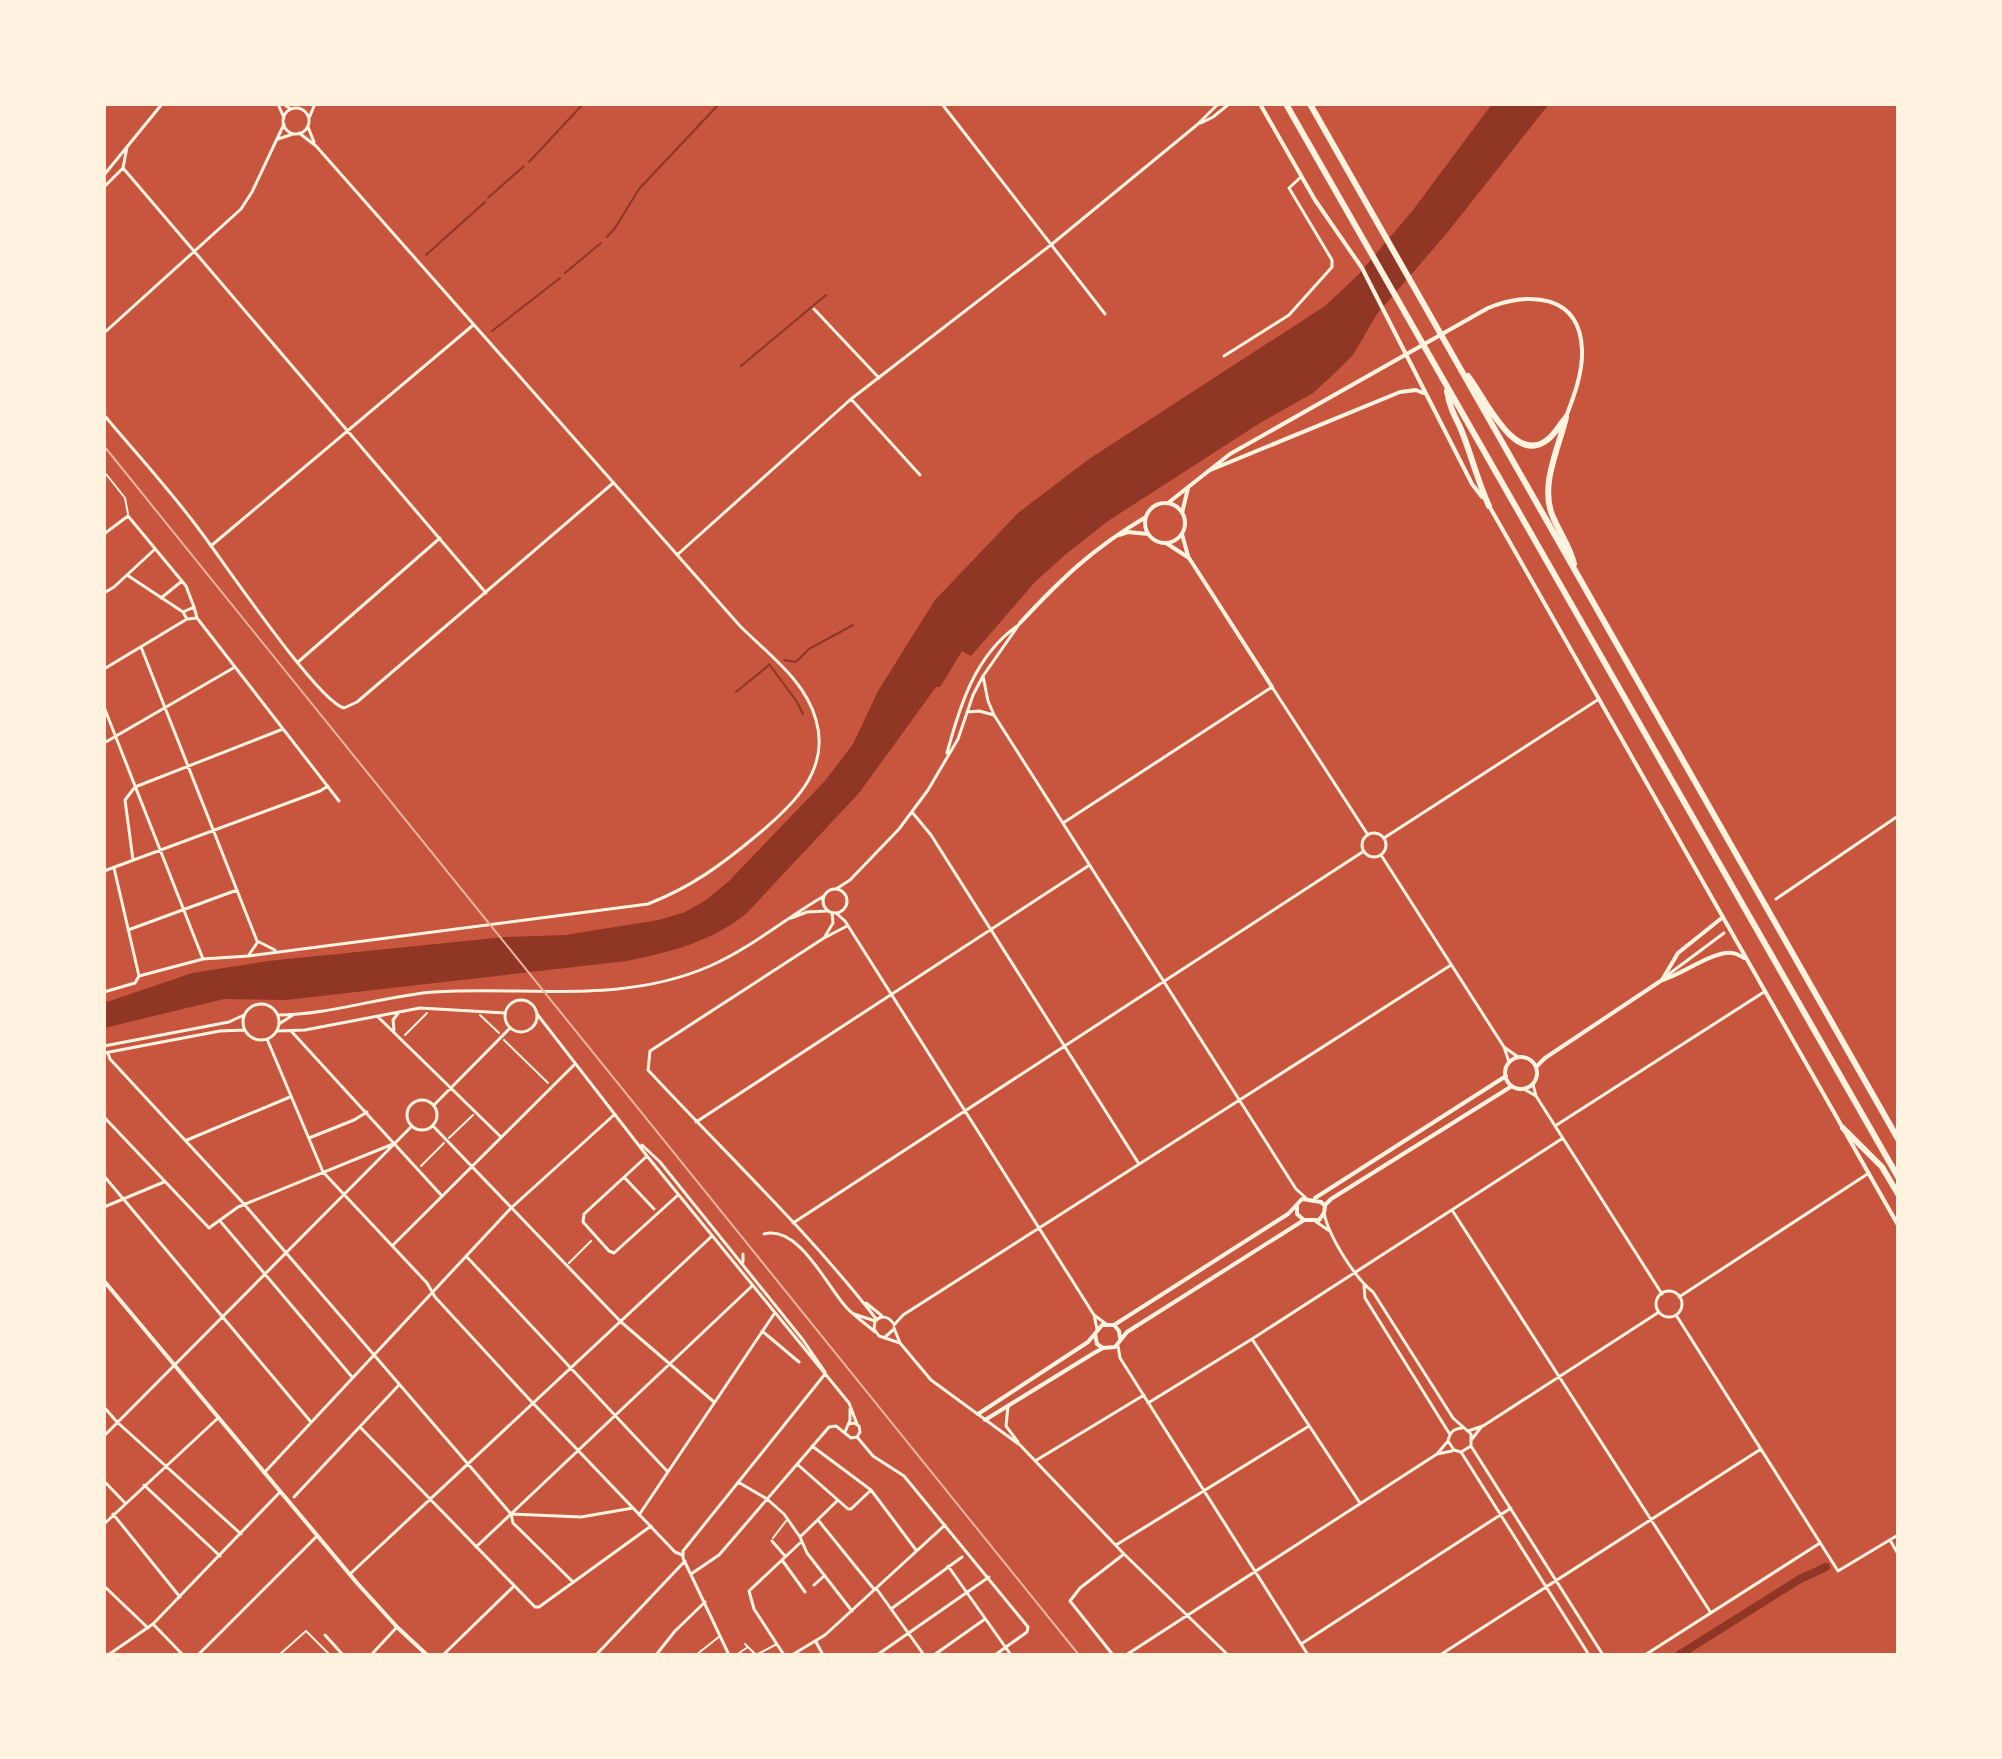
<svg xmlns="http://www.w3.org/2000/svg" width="2002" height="1759" font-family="'PT Sans Narrow',sans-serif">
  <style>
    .water { fill: #8f3625 }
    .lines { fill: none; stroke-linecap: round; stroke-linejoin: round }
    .stream { stroke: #8f3625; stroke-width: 2 }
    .canal { stroke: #8f3625; stroke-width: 8 }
    .service { stroke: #fff3e0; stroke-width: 2 }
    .pedestrian { stroke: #fff3e0; stroke-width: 2 }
    .minor { stroke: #fff3e0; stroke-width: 3 }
    .tertiary { stroke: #fff3e0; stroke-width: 4 }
    .motorway { stroke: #fff3e0; stroke-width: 6 }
    .rail { stroke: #e9b49f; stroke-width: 2 }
  </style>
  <rect width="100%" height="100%" fill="#c8553d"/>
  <path class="water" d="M 1492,104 L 1549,104 L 1447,233 L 1377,314 L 1353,355 L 1337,371 L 1313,393 L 1260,423 L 1108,521 L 1066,554 L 1035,582 L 971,656 L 962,651 L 940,687 L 936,687 L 859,793 L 746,914 C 710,942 671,952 627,961 L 286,1000 L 224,999 L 104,1028 L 104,1003 L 192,973 L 268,961 L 505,937 L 565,935 L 659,920 L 685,912 L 706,900 L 729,881 L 824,782 L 853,744 L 878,691 L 935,600 L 1018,513 L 1089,459 L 1325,306 L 1358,275 L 1413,210 Z"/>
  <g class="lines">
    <path class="stream" d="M 529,162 L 583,104
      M 488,198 L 524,166
      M 607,237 L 615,228 L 639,189 L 719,104
      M 426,255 L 485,202
      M 565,273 L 601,243
      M 492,331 L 560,278
      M 741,366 L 826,295
      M 784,660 L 796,662 L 809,649 L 853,625
      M 769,664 L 797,702 L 803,714
      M 736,692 L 769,665"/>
    <path class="canal" d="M 1679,1655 L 1800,1579 L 1826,1567"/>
    <path class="service" d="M 106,474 L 125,498 L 128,514
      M 745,1644 L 756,1655 L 777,1644"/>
    <path class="pedestrian" d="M 480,1015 L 499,1033
      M 405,1035 L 427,1013
      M 504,1040 L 548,1083
      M 449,1138 L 473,1115
      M 421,1166 L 444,1143
      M 569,1263 L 591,1241
      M 773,1538 L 786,1521
      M 279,1655 L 306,1631 L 330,1655
      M 696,1655 L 720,1636
      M 736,1655 L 748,1647"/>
    <path class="minor" d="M 278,104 L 284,118
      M 283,104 L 291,109
      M 942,104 L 1105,314
      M283 121a13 13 0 1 1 26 0a13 13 0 1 1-26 0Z
      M 309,118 L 315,104
      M 1201,123 L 1213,117 L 1229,104
      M 308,127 L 314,142
      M 278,139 L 293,134
      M 123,168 L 486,593
      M 104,175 L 162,104
      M 104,187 L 123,168 L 127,147
      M 814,309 L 879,378
      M 104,333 L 241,209 L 252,192 L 284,124
      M 1224,356 L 1289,315 L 1332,267 L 1332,260 L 1289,188 L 1301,177
      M 851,399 L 920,475
      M 104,415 C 135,452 169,489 198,528 C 221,558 317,701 344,708 L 357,702 L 612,484
      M 104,534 L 128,516 L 186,586 L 194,607 L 183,612
      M 212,545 L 472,326
      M 677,555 L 851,399 L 1052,244 L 1198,124 L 1218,104
      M 127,575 L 183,612 L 187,619
      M 104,593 L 114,587 L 155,549
      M 161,598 L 182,581
      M 194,607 L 197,618 L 339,801
      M 141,647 L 257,941 L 275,950
      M 298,662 L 440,538
      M 104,669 L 187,619 L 197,618
      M 983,676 L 988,701 L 994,715 L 1296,1189 L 1306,1198
      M 104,707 L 203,959
      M 967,712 L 979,711 L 994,715
      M 104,743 L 235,667
      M 947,753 C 960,705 975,656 1017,626
      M 912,812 L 931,835 L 1139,1164
      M 1063,823 L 1272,687 L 1368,835
      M1362 845a12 12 0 1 1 24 0a12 12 0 1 1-24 0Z
      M 1384,838 L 1599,699
      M 1381,855 L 1504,1047 L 1509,1062
      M 133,860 L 125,800 L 135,787 L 283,729
      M 114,868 L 139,976
      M 104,871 L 320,791 L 328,786
      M 836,889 L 850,880 L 899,829 L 928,790 L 958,739 L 973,695 L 983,676 L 1020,623
      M823 901a12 12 0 1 1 24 0a12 12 0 1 1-24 0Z
      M 1776,899 L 1898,816
      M 832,913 L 833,923 L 824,938 L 650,1051 L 648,1070 C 725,1153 808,1231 877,1320
      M 836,913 L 845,921 L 1094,1315 L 1097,1329
      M 791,918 L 807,912 L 827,911
      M 128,930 L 237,890
      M 826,937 L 847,926
      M 248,956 L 257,943
      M 1665,977 L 1724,933
      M 104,992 L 135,983 L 139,976 L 203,959 L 248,956 L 648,904 C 691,887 720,866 756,836 C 791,807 831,771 816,720 C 805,680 768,654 740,626 L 316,146 L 299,133
      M505 1016a16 16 0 1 1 32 0a16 16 0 1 1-32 0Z
      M243 1022a18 18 0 1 1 36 0a18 18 0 1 1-36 0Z
      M 537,1014 L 647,1156 L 849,1403 L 857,1424
      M 278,1015 C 330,1015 382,996 434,992 C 528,986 621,1005 710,966 C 751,948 786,918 824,896
      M 378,1017 L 501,1137
      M 279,1024 L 293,1015
      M 394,1030 L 393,1020 L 399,1012
      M 277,1031 L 305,1030 L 420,1008 L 505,1013
      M 292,1032 L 442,1196
      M 267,1039 L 323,1172 L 427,1283 L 435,1297 L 529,1399 L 675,1552 L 682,1555
      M 104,1046 L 229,1022 L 244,1015
      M 1504,1047 L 1518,1057
      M 104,1053 L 220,1031 L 245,1030
      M 108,1053 L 110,1059 L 244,1204 L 511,1514 L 513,1523 L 573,1582
      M 1533,1084 L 1536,1096 L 1662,1294
      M 1524,1089 L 1536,1096
      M407 1115a15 15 0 1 1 30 0a15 15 0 1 1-30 0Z
      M 434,1105 L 510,1028
      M 104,1117 L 209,1228 L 238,1207 L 393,1144
      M 696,1122 L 1088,866
      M 433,1126 L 621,1322 L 714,1402
      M 1555,1126 L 1764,992
      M 309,1138 L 354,1120 L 367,1112
      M 187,1140 L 290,1097
      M 642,1145 L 660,1162 L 803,1340 L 825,1372
      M 647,1156 L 584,1214 L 583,1222 L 609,1251 L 614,1253 L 678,1195
      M 104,1176 L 311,1422
      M 624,1177 L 654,1209
      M 104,1207 L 164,1182
      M 1452,1210 L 1711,1613
      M 1324,1213 C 1329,1237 1355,1278 1373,1292 L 1453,1418 L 1471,1434 L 1471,1446 L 1461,1452 L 1454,1450 L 1448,1441 C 1450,1432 1453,1429 1462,1428
      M 220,1221 L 352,1377
      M 1315,1221 L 1328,1230
      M 793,1223 L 1364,851
      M 764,1234 C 799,1225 826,1285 846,1307 C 855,1317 865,1323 875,1332
      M 393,1245 L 575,1064
      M 466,1256 L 667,1471
      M 743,1262 L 743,1254
      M 1364,1285 L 1365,1298 L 1449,1433
      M1656 1304a13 13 0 1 1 26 0a13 13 0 1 1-26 0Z
      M 1679,1297 L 1869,1173
      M 866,1303 L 881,1315
      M 854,1314 L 875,1321
      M 1094,1315 L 1106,1324
      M 1676,1315 L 1838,1571 L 1898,1535
      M 893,1323 C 888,1316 881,1315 875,1321 L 874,1329 L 879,1336 L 900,1343
      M 894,1325 L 903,1315 L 1451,965
      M 894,1328 L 900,1343 L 931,1380 L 1020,1445 L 1124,1554 L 1228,1655
      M 762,1331 L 799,1362
      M 885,1337 L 893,1330
      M 1252,1339 L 1360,1503
      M 1118,1346 L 1120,1358 L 1308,1655
      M 1148,1403 L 1252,1339 L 1563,1138
      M 1008,1406 L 1006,1426 L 1018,1442
      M 104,1407 L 117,1422 L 241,1534
      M 849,1424 L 854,1423 L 859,1426 L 860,1432 L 857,1437
      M 360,1427 L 535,1607 L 539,1607 L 651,1526
      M 1468,1431 L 1483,1426 L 1659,1312
      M 845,1432 L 850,1420 L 850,1409
      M 104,1436 L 412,1126
      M 857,1437 L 873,1456 L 904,1476 L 1028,1627 L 1027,1632 L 995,1655
      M 1472,1439 L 1482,1426
      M 812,1446 L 871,1490 L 916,1550
      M 1471,1446 L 1603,1655
      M 1461,1452 L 1589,1655
      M 1437,1454 L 1452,1451
      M 1035,1461 L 1144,1395
      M 797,1464 L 848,1509 L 851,1509 L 871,1490
      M 264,1473 L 511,1208 L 615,1114
      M 104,1481 L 125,1503
      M 738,1482 L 767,1499 L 784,1514 L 800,1537 L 807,1553 L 852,1611
      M 144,1485 L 220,1556
      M 294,1497 L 398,1386
      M 113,1514 L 180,1597
      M 511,1514 L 581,1517 L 633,1508
      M 639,1515 L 774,1314
      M 818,1520 L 873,1588
      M 104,1524 L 218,1418
      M 800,1537 L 838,1500
      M 1890,1540 L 1898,1554
      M 772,1541 L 785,1556
      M 1116,1545 L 1309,1426
      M 476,1547 L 752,1286
      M 782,1560 L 805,1592
      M 948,1566 L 1011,1655
      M 350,1574 L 712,1236
      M 691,1574 L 719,1555 L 829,1427 L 836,1426 L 851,1438 L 857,1437
      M 814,1585 L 823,1577
      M 104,1586 L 148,1628
      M 876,1588 L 924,1655
      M 891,1609 L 962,1557
      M 153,1624 L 183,1655
      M 325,1635 L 343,1655
      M 816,1642 L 823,1655
      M 1301,1644 L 1511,1508
      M 108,1655 L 153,1624 L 280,1492
      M 198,1655 L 317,1536
      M 371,1655 L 397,1627
      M 443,1655 L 514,1586
      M 596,1655 L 685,1561
      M 656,1655 L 675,1631 L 705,1602
      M 729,1655 L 683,1558 L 683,1551 L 825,1374
      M 784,1655 L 754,1609 L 749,1591 L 800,1543
      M 792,1655 L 825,1635 L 945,1525
      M 877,1655 L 989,1577
      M 934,1655 L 985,1619
      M 1113,1655 L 1070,1601 L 1080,1588 L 1124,1554
      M 1126,1655 L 1437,1454 L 1448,1441
      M 1440,1655 L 1761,1449
      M 1645,1655 L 1820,1543"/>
    <path class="tertiary" d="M 1260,104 L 1315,200 L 1362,268 L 1472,484 L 1482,497
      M 1208,471 L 1400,392 L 1416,390 L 1423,393
      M 1168,503 L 1230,454 L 1488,308 C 1529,291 1580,294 1582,350 C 1583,372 1574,396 1566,417
      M1145 523a20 20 0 1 1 40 0a20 20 0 1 1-40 0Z
      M 1488,504 L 1898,1225
      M 1182,513 L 1188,488
      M 1182,534 L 1188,556
      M 1119,535 L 1128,532 L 1148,534
      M 1166,543 L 1189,558 L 1272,687
      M 1020,623 C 1061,579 1093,548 1146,517
      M 1662,980 L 1678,953 L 1723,917
      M1505 1073a16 16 0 1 1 32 0a16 16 0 1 1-32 0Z
      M 1536,1067 L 1545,1058 L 1662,980 C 1681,975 1715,950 1732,953 C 1736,953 1740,956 1744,958
      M 1315,1198 L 1506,1076
      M 1325,1205 L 1331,1199 L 1512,1086
      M 104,1281 L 357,1583 L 397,1627 L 427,1655
      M 1114,1325 L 1288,1214 L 1302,1199 L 1321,1202 L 1325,1206 L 1324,1213 L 1319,1220 L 1304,1220 L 1297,1214 L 1297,1206
      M 1095,1334 L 1097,1344 L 1103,1348
      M 978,1414 L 1088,1342 L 1102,1325 L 1114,1325 L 1119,1331 L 1120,1338
      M 985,1420 L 1094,1353 L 1103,1348 L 1115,1347 L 1127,1332 L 1304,1220"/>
    <path class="motorway" d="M 1286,104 L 1898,1177
      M 1310,104 L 1898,1139
      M 1468,376 C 1484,396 1514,466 1547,440 C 1554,435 1559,426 1564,420
      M 1447,391 C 1449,405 1454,415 1460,427 C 1471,453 1477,480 1489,506
      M 1566,417 C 1559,448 1539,486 1553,517 C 1560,534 1570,546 1574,564
      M 1843,1128 L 1882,1167 L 1898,1194"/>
    <path class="rail" d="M 104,446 L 1079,1655"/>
  </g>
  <rect width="2002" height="1759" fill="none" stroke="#fff3e0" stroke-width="212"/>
</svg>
